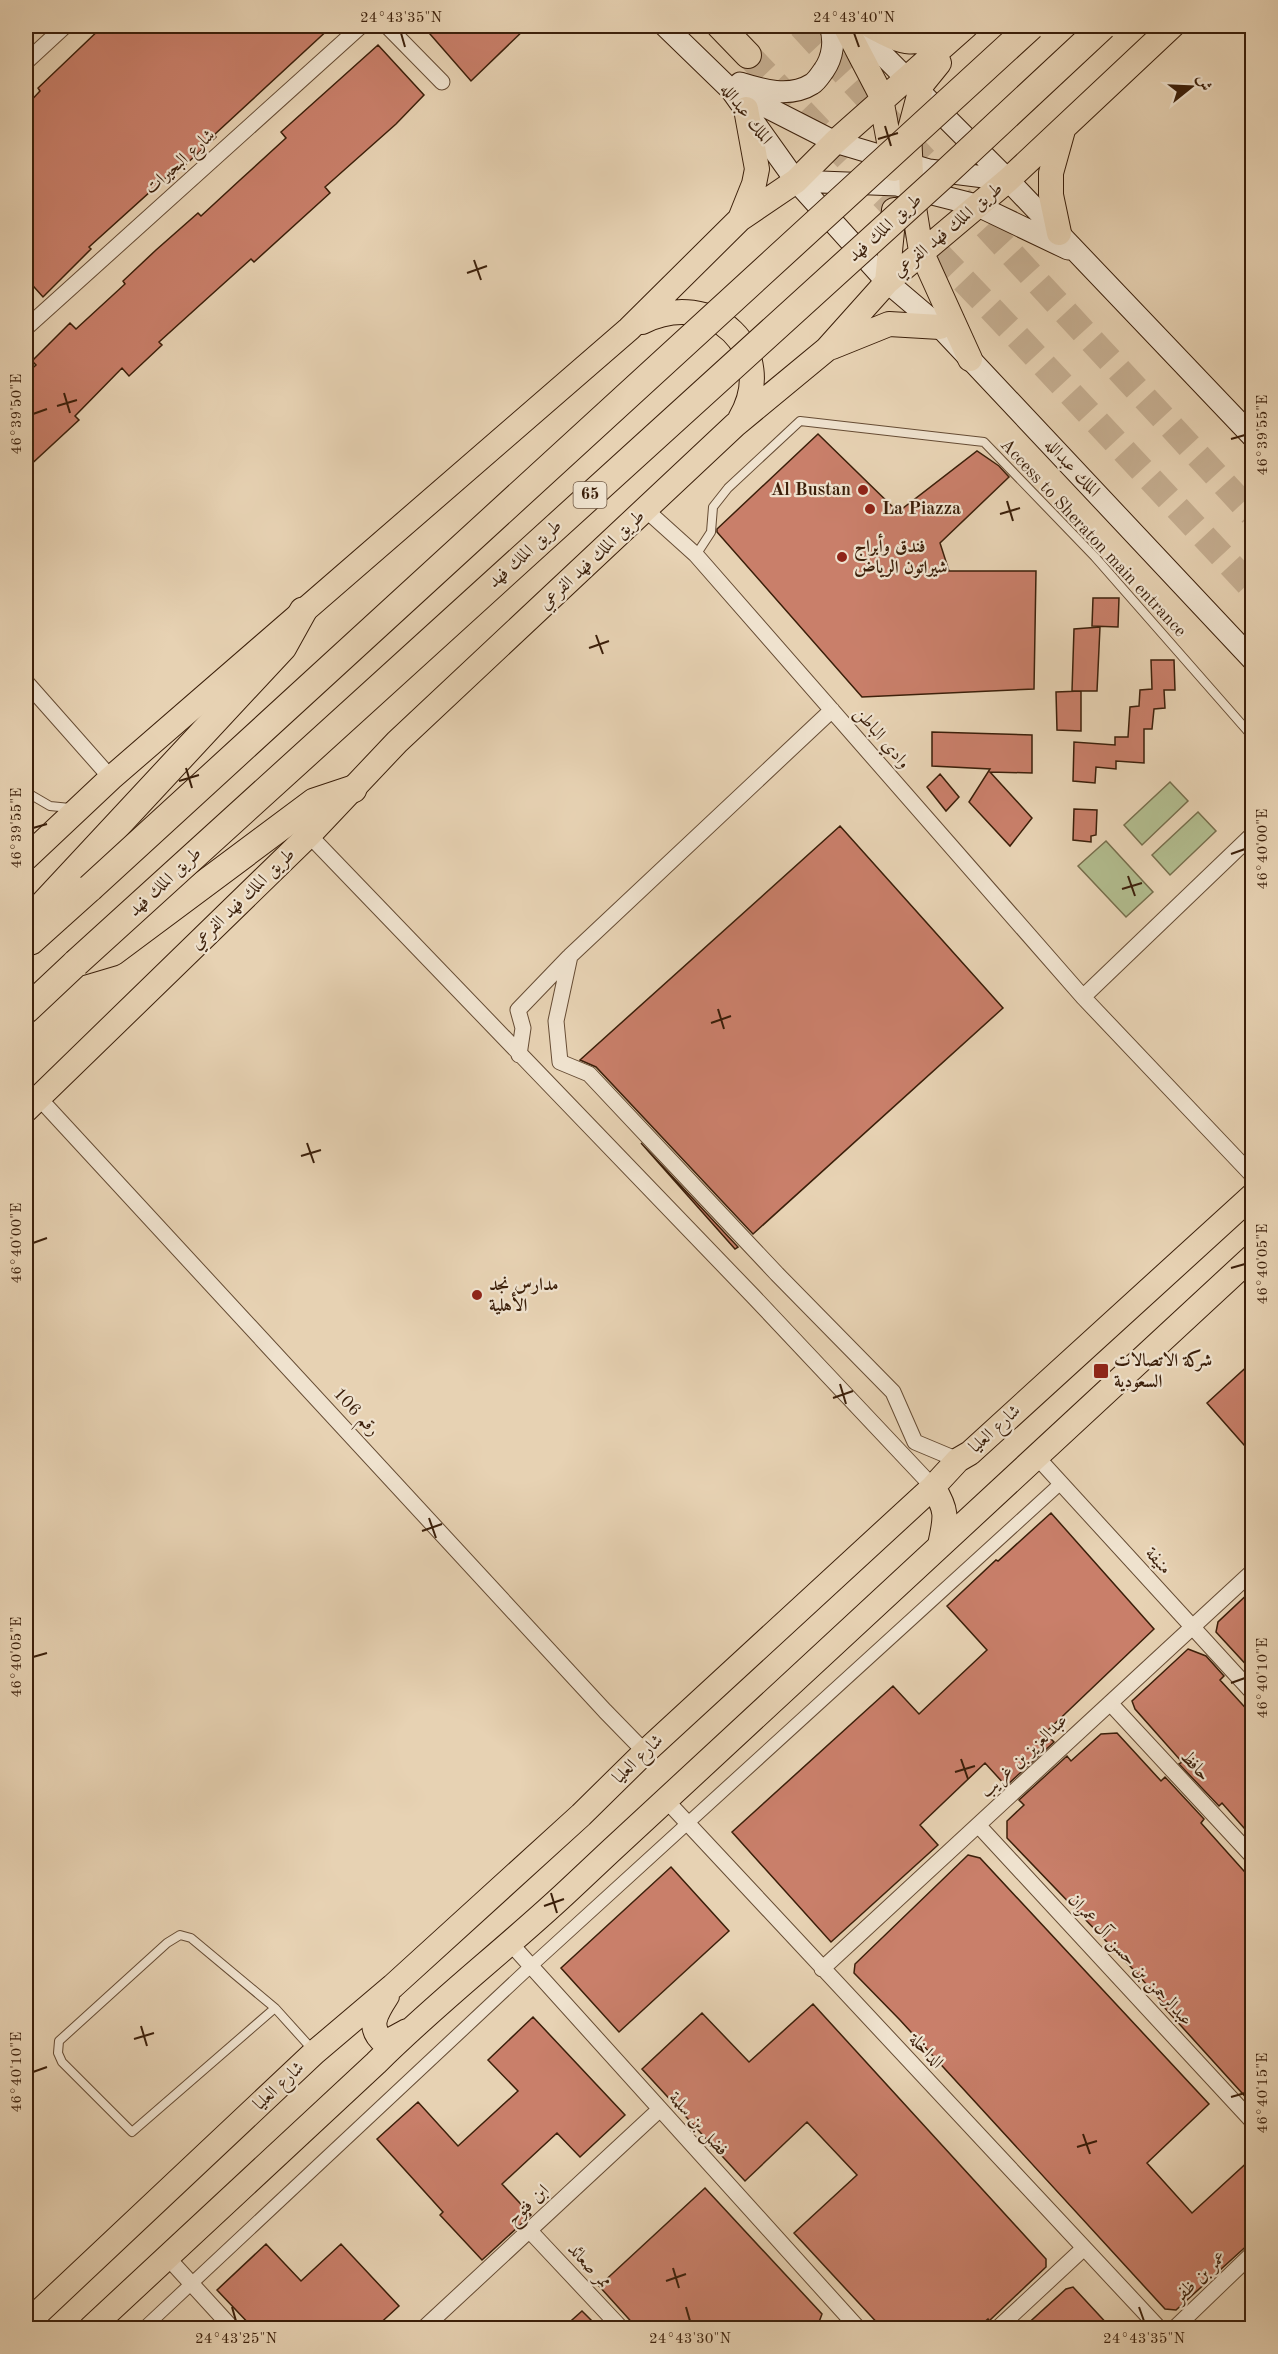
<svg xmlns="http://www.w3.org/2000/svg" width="1278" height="2354" font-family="'Old Standard TT',Amiri,serif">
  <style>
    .green { fill: #b2bd8f; stroke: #766e4c; stroke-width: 1.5 }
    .building { fill: #c97f6a; stroke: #3b1f0a; stroke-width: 1.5 }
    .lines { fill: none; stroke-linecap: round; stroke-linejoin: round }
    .trunk-tunnel { stroke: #c5ae91; stroke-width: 26; stroke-dasharray: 26 13; stroke-linecap: butt }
    .service-casing { stroke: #664c34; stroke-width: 10 }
    .pedestrian-casing { stroke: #664c34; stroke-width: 14 }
    .minor-casing { stroke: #664c34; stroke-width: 17 }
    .secondary-casing { stroke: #3b1f0a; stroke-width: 23 }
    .primary-casing { stroke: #3b1f0a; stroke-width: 26 }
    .trunk-casing { stroke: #3b1f0a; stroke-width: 28 }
    .motorway-casing { stroke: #3b1f0a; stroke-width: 29 }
    .service { stroke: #efe2ce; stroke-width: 8 }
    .pedestrian { stroke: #efe2ce; stroke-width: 12 }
    .minor { stroke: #efe2ce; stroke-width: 15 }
    .secondary { stroke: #efe2ce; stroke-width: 21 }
    .primary { stroke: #e7d2b3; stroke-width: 24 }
    .trunk { stroke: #e7d2b3; stroke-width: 26 }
    .motorway { stroke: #e7d2b3; stroke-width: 27 }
    .motorway-bridge-casing { stroke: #3b1f0a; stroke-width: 29; stroke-linecap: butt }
    .motorway-bridge { stroke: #e7d2b3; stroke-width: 27 }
    .ticks { fill: none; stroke: #3b1f0a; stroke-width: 2 }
    .poi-dot { fill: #8f2418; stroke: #efe2ce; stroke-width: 2 }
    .labels { text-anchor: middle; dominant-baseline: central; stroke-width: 4.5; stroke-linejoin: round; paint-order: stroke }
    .shield { fill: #efe2ce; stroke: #715a45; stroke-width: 1.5 }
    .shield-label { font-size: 16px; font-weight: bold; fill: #3b1f0a }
    .street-label { font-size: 18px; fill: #3b1f0a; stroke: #efe2ce }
    .poi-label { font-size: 18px; font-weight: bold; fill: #3b1f0a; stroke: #efe2ce; text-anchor: start }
    .neatline { fill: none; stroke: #3b1f0a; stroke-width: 2 }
    .ticks-label { font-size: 15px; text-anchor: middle; fill: #3b1f0a }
  </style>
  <rect width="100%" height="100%" fill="#e7d2b3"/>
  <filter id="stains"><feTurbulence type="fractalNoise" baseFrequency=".00333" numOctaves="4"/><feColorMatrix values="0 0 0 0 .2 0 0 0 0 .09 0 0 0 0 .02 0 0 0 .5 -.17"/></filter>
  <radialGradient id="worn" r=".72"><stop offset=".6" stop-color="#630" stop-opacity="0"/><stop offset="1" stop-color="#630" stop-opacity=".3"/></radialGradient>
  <path class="green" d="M 1170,782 L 1188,801 L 1142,845 L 1124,825 Z
    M 1198,812 L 1216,831 L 1170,875 L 1152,855 Z
    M 1106,841 L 1153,892 L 1126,917 L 1078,866 Z"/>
  <path class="building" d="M 103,26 L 332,26 L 214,135 L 216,137 L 196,155 L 173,176 L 171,173 L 89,247 L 91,249 L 43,297 L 26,278 L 26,106 L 40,91 L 38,88 Z
    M 423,26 L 528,26 L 471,81 Z
    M 378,45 L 424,95 L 396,124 L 325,187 L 330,193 L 254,262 L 251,259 L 211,295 L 159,342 L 162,345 L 129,376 L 122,368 L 75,416 L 79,420 L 26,469 L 26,374 L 36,365 L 32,361 L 70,323 L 76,329 L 125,284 L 123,281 L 156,250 L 198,213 L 201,216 L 240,180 L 286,138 L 281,132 Z
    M 818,434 L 898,512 L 977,451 L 999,466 L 1009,477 L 940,543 L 949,571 L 1036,571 L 1034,689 L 862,697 L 717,532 L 717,529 Z
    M 1093,598 L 1119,598 L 1118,627 L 1092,626 Z
    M 1100,627 L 1097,691 L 1072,691 L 1074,629 Z
    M 1151,660 L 1174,660 L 1175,690 L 1164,690 L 1165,708 L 1154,709 L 1152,729 L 1144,729 L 1144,763 L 1116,761 L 1116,769 L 1096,767 L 1095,783 L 1073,781 L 1074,742 L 1115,745 L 1115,737 L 1128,737 L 1130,707 L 1139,706 L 1140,690 L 1152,689 Z
    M 1081,691 L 1081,731 L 1057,730 L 1056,692 Z
    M 932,732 L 1032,735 L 1032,773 L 990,772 L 1032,818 L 1010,846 L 969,802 L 990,769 L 932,766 Z
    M 940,774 L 959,797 L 946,811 L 927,787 Z
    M 1074,809 L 1097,810 L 1096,835 L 1091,836 L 1091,842 L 1073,840 Z
    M 840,826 L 1003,1008 L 753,1234 L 596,1067 L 580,1060 Z
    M 641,1143 L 738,1247 L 735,1249 Z
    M 1252,1362 L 1252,1454 L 1207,1403 Z
    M 1051,1513 L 1154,1629 L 1045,1733 L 1054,1742 L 1006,1786 L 985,1763 L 920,1825 L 938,1845 L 831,1942 L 732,1832 L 893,1686 L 919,1714 L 987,1650 L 947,1606 L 996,1560 L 998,1561 Z
    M 1252,1590 L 1252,1671 L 1216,1632 L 1218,1622 Z
    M 1188,1649 L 1206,1656 L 1224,1676 L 1220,1680 L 1252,1715 L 1252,1837 L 1222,1803 L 1219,1806 L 1179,1764 L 1182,1762 L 1135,1709 L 1132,1701 Z
    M 1117,1733 L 1161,1781 L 1165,1777 L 1204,1819 L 1201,1823 L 1252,1880 L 1252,2104 L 1163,2006 L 1164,2004 L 1130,1966 L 1007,1838 L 1007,1821 L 1024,1805 L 1019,1800 L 1067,1756 L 1071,1761 L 1101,1734 Z
    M 968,1855 L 980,1858 L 1209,2104 L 1147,2163 L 1192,2213 L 1252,2158 L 1252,2241 L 1176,2310 L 1165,2309 L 900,2020 L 854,1973 L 855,1964 Z
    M 671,1867 L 729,1931 L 619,2032 L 561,1968 Z
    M 813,2004 L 1046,2259 L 1046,2267 L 989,2321 L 988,2319 L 977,2328 L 882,2328 L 794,2233 L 857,2175 L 807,2122 L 745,2181 L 642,2069 L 702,2013 L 749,2062 Z
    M 533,2017 L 625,2115 L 580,2157 L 557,2133 L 502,2184 L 531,2215 L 482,2260 L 440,2215 L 443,2212 L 377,2139 L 418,2102 L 458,2146 L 518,2091 L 488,2060 Z
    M 705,2188 L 822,2314 L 819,2322 L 812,2328 L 637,2328 L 599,2286 Z
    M 266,2244 L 301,2281 L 341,2244 L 399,2306 L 375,2328 L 253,2328 L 217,2290 Z
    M 1073,2287 L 1111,2328 L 1023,2328 L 1066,2289 Z
    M 582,2311 L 599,2328 L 563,2328 Z"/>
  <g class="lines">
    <path class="trunk-tunnel" d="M 801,26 L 1252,514
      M 748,55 L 1014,333 L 1252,588"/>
    <defs>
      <path id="service" d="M 696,555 L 711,532 L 713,507 L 728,488 L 800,421 L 984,442 L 1095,557 L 1252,736
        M 26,792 L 50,806 L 70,808
        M 275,2008 L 132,2132 L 62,2062 L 58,2053 L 59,2041 L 167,1943 L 180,1935 L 191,1938 L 275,2008 L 312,2049"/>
      <path id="pedestrian" d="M 144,2328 L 531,1966 L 1061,1483"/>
      <path id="minor" d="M 387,26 L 442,82
        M 26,62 L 65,26
        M 26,328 L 361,26
        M 646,510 L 696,555 L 1083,997 L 1252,1175
        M 26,682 L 111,778
        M 832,710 L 570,956 L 556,1021 L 560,1062 L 589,1074 L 777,1274 L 893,1392 L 915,1442 L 958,1460
        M 309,835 L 753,1296 L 933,1487
        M 1083,997 L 1252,835
        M 519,1055 L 523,1028 L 518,1010 L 569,957
        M 39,1098 L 605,1711 L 645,1752
        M 1036,1456 L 1252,1692
        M 1110,1703 L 1252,1856
        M 665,1799 L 1159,2328
        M 978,1825 L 1252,2121
        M 511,1944 L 858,2328
        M 822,1969 L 1252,1572
        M 529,2230 L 621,2328
        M 168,2258 L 232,2328
        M 424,2328 L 659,2110
        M 998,2328 L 1084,2248
        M 1175,2328 L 1252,2254"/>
      <path id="secondary" d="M 665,26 L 731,90 L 796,181 L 887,282 L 940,327 L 1252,659
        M 854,26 L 1008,180 L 1252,436
        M 740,83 C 762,90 790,98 812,84 C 817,81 821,74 824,70 C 833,57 835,40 830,26
        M 735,91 L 835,142 L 929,170 L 1008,180
        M 796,181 L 897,185 L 976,205 L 1068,249"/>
      <path id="primary" d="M 845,26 L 880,93 L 894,169
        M 871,26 C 913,49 913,44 956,26
        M 939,63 L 922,84 L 909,133 L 912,195 L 921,251 L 970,359
        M 740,219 L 754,184 L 757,169 L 746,109
        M 1059,233 L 1051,195 L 1051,173 L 1063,130
        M 887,282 L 894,210
        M 642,322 C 712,287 780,350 740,419
        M 832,347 L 889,324 L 940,327
        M 26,858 L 111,778 L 629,329 L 740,219 L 796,181 L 835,142 L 966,26
        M 26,1110 L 309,835 L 397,742 L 735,425 L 827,349 L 887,282 L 1008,180 L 1172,26
        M 933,1487 C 948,1511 946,1517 940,1545
        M 387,1996 C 376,2013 366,2028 385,2043 L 407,2031
        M 26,2324 L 315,2052 L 393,1986 L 581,1815 L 645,1752 L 933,1487 L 958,1460 L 970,1453 L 1252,1196
        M 91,2328 L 376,2063 C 437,2002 505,1950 568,1891 C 795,1678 1024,1467 1252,1257"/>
      <path id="trunk" d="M 720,26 L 748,55"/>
      <path id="motorway" d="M 26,930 L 29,920 L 283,647 L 303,611
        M 31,941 L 90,888
        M 26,1010 L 76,963 L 113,952 L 314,802 L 353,789"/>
    </defs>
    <use href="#service" class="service-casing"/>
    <use href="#pedestrian" class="pedestrian-casing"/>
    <use href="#minor" class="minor-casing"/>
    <use href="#secondary" class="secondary-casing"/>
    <use href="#primary" class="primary-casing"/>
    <use href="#trunk" class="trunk-casing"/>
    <use href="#motorway" class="motorway-casing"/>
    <use href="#service" class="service"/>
    <use href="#pedestrian" class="pedestrian"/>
    <use href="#minor" class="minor"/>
    <use href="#secondary" class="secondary"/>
    <use href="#primary" class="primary"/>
    <use href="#trunk" class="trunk"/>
    <use href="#motorway" class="motorway"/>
    <defs>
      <path id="motorway-bridge" d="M 90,888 L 1031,26
        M 76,963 L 940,178 L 1103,26"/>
    </defs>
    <use href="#motorway-bridge" class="motorway-bridge-casing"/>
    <use href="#motorway-bridge" class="motorway-bridge"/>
  </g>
  <path class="ticks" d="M 401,33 L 405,47M 854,33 L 859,47M 885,126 L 891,146M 878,139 L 898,133M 474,260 L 481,280M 467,273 L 487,266M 64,393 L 70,413M 57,406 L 77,400M 33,414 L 47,409M 1231,439 L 1245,435M 1007,501 L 1013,521M 1000,514 L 1020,508M 596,635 L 603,654M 589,648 L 609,641M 186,768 L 192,788M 179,781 L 199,775M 33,828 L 47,824M 1231,854 L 1245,849M 1128,876 L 1135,896M 1122,889 L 1142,883M 718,1009 L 724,1029M 711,1023 L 731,1016M 307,1143 L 314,1163M 301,1156 L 321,1150M 33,1243 L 47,1238M 1231,1268 L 1245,1264M 840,1384 L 846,1404M 833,1398 L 853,1391M 429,1518 L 436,1538M 422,1531 L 442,1524M 33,1657 L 47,1653M 1231,1683 L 1245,1678M 961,1759 L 968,1779M 955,1772 L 975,1766M 551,1893 L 557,1913M 544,1906 L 564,1899M 141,2026 L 147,2046M 134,2039 L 154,2033M 33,2072 L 47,2067M 1231,2097 L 1245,2093M 1083,2134 L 1090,2154M 1077,2147 L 1097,2141M 673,2268 L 679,2288M 666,2281 L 686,2274M 232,2307 L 236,2321M 686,2307 L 690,2321M 1139,2307 L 1144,2321"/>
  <g class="poi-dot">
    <circle cx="863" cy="490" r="6"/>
    <circle cx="870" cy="509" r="6"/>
    <circle cx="842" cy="557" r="6"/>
    <circle cx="477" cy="1295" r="6"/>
    <rect x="1093" y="1363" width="16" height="16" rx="3"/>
  </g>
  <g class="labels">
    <rect class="shield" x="573.5" y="482" width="33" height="26" rx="4.5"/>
    <g class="shield-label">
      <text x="590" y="495">65</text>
    </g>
    <g class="street-label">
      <text transform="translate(746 114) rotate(52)">الملك عبدالله</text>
      <text transform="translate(180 162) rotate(-42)">شارع البحيرات</text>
      <text transform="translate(885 228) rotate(-42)">طريق الملك فهد</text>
      <text transform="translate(948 230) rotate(-40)">طريق الملك فهد الفرعي</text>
      <text transform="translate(1072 468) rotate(47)">الملك عبدالله</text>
      <text transform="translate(1093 538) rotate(47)">Access to Sheraton main entrance</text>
      <text transform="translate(525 554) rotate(-42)">طريق الملك فهد</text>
      <text transform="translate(592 560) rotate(-43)">طريق الملك فهد الفرعي</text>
      <text transform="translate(882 738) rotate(49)">وادي الباطن</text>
      <text transform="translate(165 882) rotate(-43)">طريق الملك فهد</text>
      <text transform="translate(243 899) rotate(-44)">طريق الملك فهد الفرعي</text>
      <text transform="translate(356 1412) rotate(47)">رقم 106</text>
      <text transform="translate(995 1429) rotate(-42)">شارع العليا</text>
      <text transform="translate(1158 1561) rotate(48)">منيفة</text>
      <text transform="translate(1024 1756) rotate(-43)">عبدالعزيز بن غريب</text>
      <text transform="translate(638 1759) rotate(-44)">شارع العليا</text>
      <text transform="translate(1195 1766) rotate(47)">حافظ</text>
      <text transform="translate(1130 1960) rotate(47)">عبدالرحمن بن حسن آل عمران</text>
      <text transform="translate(926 2051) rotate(47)">الداخلة</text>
      <text transform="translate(279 2086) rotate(-43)">شارع العليا</text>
      <text transform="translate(698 2124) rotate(48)">فضل بن سلمة</text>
      <text transform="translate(528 2205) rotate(-43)">ابن فتوح</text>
      <text transform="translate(589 2266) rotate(47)">ممر صعائد</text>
      <text transform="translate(1200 2277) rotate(-44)">عمر بن ظفر</text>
    </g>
    <g class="poi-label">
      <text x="851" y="490" text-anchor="end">Al Bustan</text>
      <text x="882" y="509">La Piazza</text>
      <text x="854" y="547">فندق وأبراج<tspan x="854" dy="21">شيراتون الرياض</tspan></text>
      <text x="489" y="1285">مدارس نجد<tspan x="489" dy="21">الأهلية</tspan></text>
      <text x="1114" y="1361">شركة الاتصالات<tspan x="1114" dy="21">السعودية</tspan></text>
    </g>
  </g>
  <rect width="1278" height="2354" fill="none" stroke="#e7d2b3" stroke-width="66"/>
  <g transform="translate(1191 87) rotate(72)" stroke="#efe2ce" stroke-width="4.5" paint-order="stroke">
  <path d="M0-4.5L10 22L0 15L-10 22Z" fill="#3b1f0a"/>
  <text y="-9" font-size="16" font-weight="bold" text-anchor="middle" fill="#3b1f0a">ش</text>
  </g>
  <rect x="33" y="33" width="1212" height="2288" class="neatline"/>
  <g class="ticks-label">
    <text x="401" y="22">24°43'35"N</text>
    <text x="854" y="22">24°43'40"N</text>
    <text transform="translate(16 414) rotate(-90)" y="5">46°39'50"E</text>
    <text transform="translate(1262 435) rotate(-90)" y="5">46°39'55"E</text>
    <text transform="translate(16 828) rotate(-90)" y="5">46°39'55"E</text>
    <text transform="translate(1262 849) rotate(-90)" y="5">46°40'00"E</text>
    <text transform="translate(16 1243) rotate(-90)" y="5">46°40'00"E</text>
    <text transform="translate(1262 1264) rotate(-90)" y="5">46°40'05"E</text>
    <text transform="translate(16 1657) rotate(-90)" y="5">46°40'05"E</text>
    <text transform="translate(1262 1678) rotate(-90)" y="5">46°40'10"E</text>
    <text transform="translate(16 2072) rotate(-90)" y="5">46°40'10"E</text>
    <text transform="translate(1262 2093) rotate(-90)" y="5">46°40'15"E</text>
    <text x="236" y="2343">24°43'25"N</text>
    <text x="690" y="2343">24°43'30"N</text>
    <text x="1144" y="2343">24°43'35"N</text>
  </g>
  <rect width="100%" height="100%" filter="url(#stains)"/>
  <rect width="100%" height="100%" fill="url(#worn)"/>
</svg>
